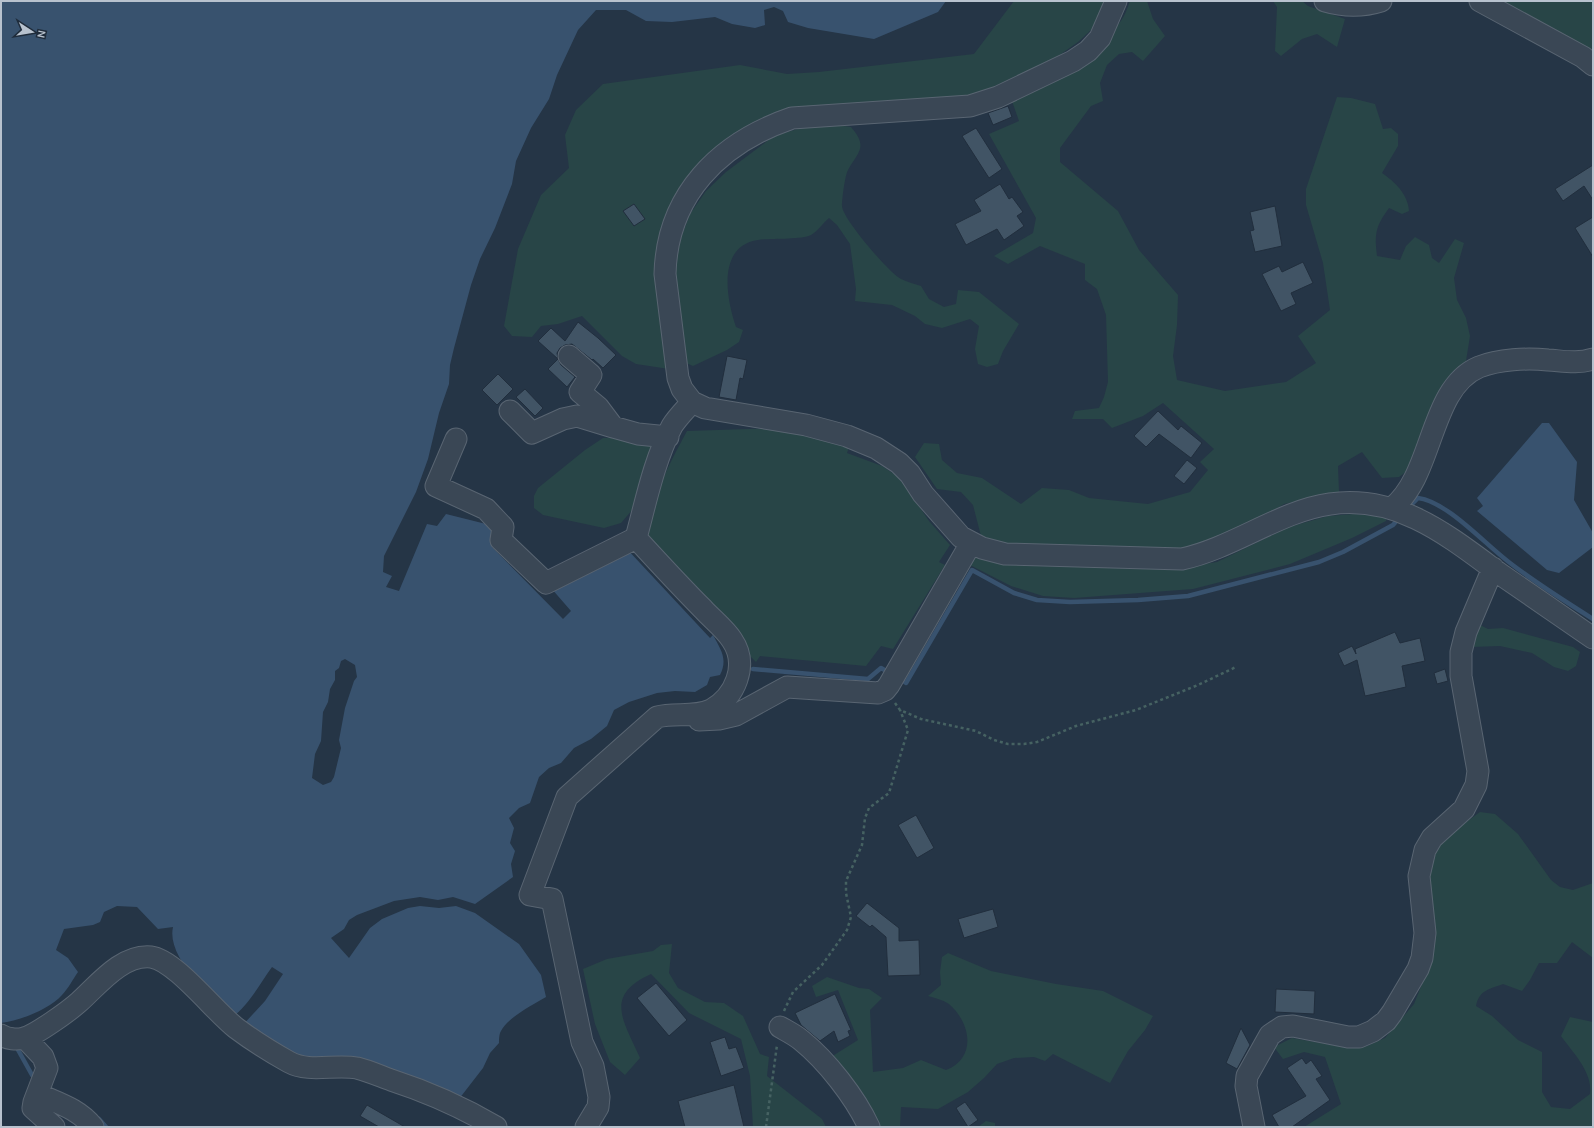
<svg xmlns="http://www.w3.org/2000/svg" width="1594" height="1128" font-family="Karla,sans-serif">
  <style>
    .green { fill: #284547 }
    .water { fill: #38526e }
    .pier { fill: #253546 }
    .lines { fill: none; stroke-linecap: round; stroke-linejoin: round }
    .stream { stroke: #38526e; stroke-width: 4.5 }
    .building { fill: #415465; stroke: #212e3d }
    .minor-casing { stroke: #596572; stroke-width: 23 }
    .path { stroke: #466262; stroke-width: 2.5; stroke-dasharray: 3 3; stroke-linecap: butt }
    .minor { stroke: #3a4755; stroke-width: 21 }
  </style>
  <rect width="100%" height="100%" fill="#253546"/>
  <path class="green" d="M 1014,1 L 1108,1 L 1102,15 L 1091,30 L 1078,42 L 1054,59 L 971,97 L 780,113 L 758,120 L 721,148 L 669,212 L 669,369 L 636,364 L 622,356 L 582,316 L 558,324 L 541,326 L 532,337 L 512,336 L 504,326 L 518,249 L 541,195 L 569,168 L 565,135 L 576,110 L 603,84 L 740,65 L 787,74 L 819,72 L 974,54 Z
    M 1130,1 L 1147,1 L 1153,19 L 1165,36 L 1143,61 L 1132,52 L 1119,54 L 1107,65 L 1100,83 L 1103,101 L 1091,106 L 1060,148 L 1060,162 L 1118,211 L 1139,250 L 1178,295 L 1177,325 L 1173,356 L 1177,380 L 1225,391 L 1286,382 L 1316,363 L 1298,336 L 1330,310 L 1323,263 L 1306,205 L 1306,189 L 1337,97 L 1351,98 L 1375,104 L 1383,129 L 1391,128 L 1398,134 L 1398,146 L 1382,173 C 1395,182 1408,194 1409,211 L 1402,214 L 1389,208 C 1376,226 1374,233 1377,256 L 1400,260 L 1406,246 L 1415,237 L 1429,245 L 1432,258 L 1439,263 L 1455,239 L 1464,243 L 1454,278 L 1457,300 L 1466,318 L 1470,336 L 1466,361 L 1448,385 L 1415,465 L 1399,477 L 1382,478 L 1362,452 L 1338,466 L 1339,492 L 1284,504 L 1248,526 L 1195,551 L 1011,545 L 981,536 L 973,505 L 961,492 L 937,489 L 915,457 L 924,443 L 939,444 L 942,460 L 957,473 L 982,478 L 1021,504 L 1042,488 L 1069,490 L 1089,498 L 1148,504 L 1190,492 L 1208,470 L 1200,462 L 1214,449 L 1163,403 L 1143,416 L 1112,428 L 1103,419 L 1072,419 L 1075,411 L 1099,408 L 1104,397 L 1108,382 L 1106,315 L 1097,289 L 1085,280 L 1085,264 L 1040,246 L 1008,264 L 994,256 L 1033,233 L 1036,218 L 989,134 L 1019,121 L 1012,101 C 1054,84 1082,71 1110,35 C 1121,21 1124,19 1130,1 Z
    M 1273,1 L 1302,1 L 1308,6 L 1345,19 L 1337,47 L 1317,34 L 1302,39 L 1281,56 L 1275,51 L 1277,7 Z
    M 1504,1 L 1593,1 L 1593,56 L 1541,29 Z
    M 831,124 L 851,127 C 868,147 859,151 848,170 C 845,175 842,199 842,206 C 842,218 890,274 901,279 C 907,282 915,284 921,286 L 929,299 L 944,307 L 956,304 L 958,290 L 979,292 L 1019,324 L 1003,351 L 998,364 L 987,367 L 978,364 L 975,349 L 979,326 L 970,319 L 942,328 L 925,324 L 915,316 L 892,305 L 855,301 L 856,289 L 850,244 L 837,225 L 829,218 C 823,223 817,232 811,235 C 801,240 770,238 758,240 C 717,246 726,298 736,327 L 743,330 L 739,342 L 727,350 L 693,366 L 684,362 L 674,280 L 677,248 L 690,214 L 706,191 L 726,172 L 774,136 L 808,126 Z
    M 781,428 L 849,447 L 847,453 L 882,466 L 900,478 L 929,521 L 950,545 L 939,562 L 945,565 L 893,649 L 881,646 L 866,666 L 760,656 L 756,662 L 747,653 L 733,624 L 646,535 C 650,499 670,463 687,431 Z
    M 623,437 L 657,444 L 633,509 L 621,523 L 604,528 L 543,515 L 534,508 L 534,496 L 538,488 L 585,450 L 603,438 Z
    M 1354,514 L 1386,517 L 1386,521 L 1352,538 L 1290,564 L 1193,589 L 1074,598 L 1043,596 L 1011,586 L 968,564 L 976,557 L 1034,566 L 1177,568 L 1217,562 L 1289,527 L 1328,516 Z
    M 1478,624 L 1488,629 L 1503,628 L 1573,647 L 1580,652 L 1576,666 L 1568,671 L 1554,667 L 1532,653 L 1500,646 L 1471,647 Z
    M 1480,812 L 1495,814 L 1518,834 L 1551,880 L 1560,887 L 1573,890 L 1593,883 L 1593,958 L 1572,942 L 1557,963 L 1539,963 L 1530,980 L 1522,991 L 1503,984 C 1490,989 1479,990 1476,1006 L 1492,1016 L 1518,1040 L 1542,1052 L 1542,1092 L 1551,1107 L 1570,1109 L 1590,1094 C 1593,1072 1573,1053 1561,1036 L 1570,1017 L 1593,1022 L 1593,1127 L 1304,1127 L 1341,1104 L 1325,1057 L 1304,1052 L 1283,1059 L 1274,1047 L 1292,1038 L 1349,1048 L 1367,1046 L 1385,1038 L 1414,1004 L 1430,964 L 1430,875 L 1437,843 Z
    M 672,944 L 669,973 L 678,988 L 705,1002 L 724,1003 L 743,1016 L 760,1054 L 769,1057 L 767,1076 L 822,1119 L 826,1127 L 753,1127 L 750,1076 L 741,1039 L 689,1013 L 651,974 C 603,996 624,1021 640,1058 L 625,1075 L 610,1062 L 595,1024 L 583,969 L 607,959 L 653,951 L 661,945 Z
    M 948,953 L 991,971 L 1056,984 L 1103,991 L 1153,1016 L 1145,1030 L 1128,1051 L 1110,1083 L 1053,1054 L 1045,1061 L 1034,1057 L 1014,1058 L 997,1064 L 984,1078 L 968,1092 L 938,1109 L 901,1107 L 900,1127 L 876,1127 L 831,1057 L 858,1040 L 838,990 L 816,997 L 812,986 L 827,977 L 859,988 L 869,989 L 882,998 L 870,1010 L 873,1072 L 903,1068 L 921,1060 L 946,1070 C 977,1058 971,1023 949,1004 C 943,1000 935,998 928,996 L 941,985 L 940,972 L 942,957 Z
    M 986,1121 L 995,1123 L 995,1127 L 978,1127 Z"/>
  <path class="water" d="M 1,1 L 946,1 L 938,12 L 874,39 L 808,28 L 788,22 L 783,11 L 774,7 L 764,10 L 765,25 L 755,28 L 732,24 L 715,17 L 672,22 L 646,21 L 626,10 L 596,10 L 578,30 L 557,75 L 549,99 L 531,128 L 516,161 L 512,184 L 495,228 L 480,259 L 471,285 L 454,348 L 450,365 L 449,384 L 439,413 L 428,459 L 416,492 L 384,556 L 383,572 L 392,576 L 386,587 L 399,591 L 427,524 L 437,526 L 446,514 L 494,526 L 492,547 L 563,619 L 571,611 L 551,588 L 626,548 L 710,638 L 713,635 C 721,650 728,659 720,675 L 710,677 L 707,685 L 695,692 L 675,691 L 657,693 L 629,702 L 614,710 L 607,726 L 591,739 L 574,748 L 561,763 L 549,768 L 539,777 L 530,803 L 519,808 L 509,818 L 514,828 L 510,843 L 515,851 L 511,864 L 513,877 L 475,904 L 453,897 L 438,900 L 420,897 L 394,901 L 357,915 L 349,920 L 344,929 L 331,938 L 349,958 L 370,928 L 382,919 L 408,908 L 420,906 L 439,908 L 456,906 L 475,913 L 519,944 L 541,975 L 546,997 C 533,1005 508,1017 501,1031 C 499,1034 499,1040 499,1043 L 490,1053 L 483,1068 L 459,1099 L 302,1059 L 241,1027 L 265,1001 L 283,974 L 272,967 C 259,985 249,1005 231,1018 C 212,997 166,958 173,927 L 158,929 L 137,907 L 117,906 L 104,912 L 100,922 L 93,925 L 64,929 L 56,950 L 68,958 L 78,972 C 73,979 68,989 62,995 C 50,1009 19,1021 1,1023 Z
    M 1542,423 L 1549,423 L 1577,462 L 1574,500 L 1593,533 L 1593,547 L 1559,573 L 1547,570 L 1477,511 L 1483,506 L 1477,498 Z"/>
  <path class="pier" d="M 345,659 L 355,665 L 357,677 L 354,681 L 345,708 L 339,740 L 341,748 L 334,777 L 331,782 L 323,785 L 312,778 L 315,754 L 321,741 L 323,712 L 328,702 L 330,689 L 335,680 L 335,671 L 339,668 L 341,661 Z"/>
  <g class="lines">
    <path class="stream" d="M 1407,509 L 1418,498 C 1449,502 1488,548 1514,566 C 1539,585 1566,602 1593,619
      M 753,669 L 868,679 L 881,668 L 890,673
      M 900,679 L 906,683 L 972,570 L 1014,593 L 1037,600 L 1070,602 L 1138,600 L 1188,596 L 1319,562 L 1343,552 L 1393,525 L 1399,518
      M 17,1048 L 32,1075 L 37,1080
      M 99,1119 L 106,1127"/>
  </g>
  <path class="building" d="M 1008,106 L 1012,117 L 993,125 L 988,113 Z
    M 976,128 L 1002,169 L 989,178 L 962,136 Z
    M 1593,165 L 1593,200 L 1584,186 L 1563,201 L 1555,189 Z
    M 1000,184 L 1009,199 L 1012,197 L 1023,212 L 1017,216 L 1024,226 L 1004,240 L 997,229 L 966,245 L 955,224 L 981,211 L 974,200 Z
    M 634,204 L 645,219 L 634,226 L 623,211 Z
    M 1275,206 L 1282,246 L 1255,252 L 1250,231 L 1254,230 L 1250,212 Z
    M 1593,217 L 1593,257 L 1575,228 Z
    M 1303,262 L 1313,283 L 1291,293 L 1296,304 L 1281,311 L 1262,274 L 1279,266 L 1282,272 Z
    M 578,322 L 598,338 L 616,355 L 603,368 L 593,359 L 592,360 L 572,344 L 565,345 L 560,348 L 557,353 L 558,359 L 538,341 L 551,328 L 565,341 Z
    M 727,356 L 747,360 L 743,379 L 740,378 L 736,400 L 719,397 Z
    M 558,359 L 561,365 L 575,377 L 567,387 L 548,369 Z
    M 498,374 L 513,389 L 497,405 L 482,390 Z
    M 525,389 L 543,408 L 535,416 L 516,397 Z
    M 1158,411 L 1178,430 L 1181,426 L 1202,443 L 1191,458 L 1159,434 L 1146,447 L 1134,436 Z
    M 1187,460 L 1197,468 L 1184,484 L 1174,476 Z
    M 1395,632 L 1400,643 L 1420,638 L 1425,661 L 1402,666 L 1406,687 L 1365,696 L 1357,660 L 1344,666 L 1338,653 L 1352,646 L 1356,654 L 1355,649 Z
    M 1445,669 L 1448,681 L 1437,684 L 1434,673 Z
    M 916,815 L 934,848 L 917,858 L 898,825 Z
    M 867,903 L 899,928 L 899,941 L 919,940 L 920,975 L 888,976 L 886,937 L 872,925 L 870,927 L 856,916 Z
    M 993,909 L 998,927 L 964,938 L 958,919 Z
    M 656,983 L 687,1020 L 669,1036 L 637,998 Z
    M 1276,989 L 1315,991 L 1314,1014 L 1275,1012 Z
    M 835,994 L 851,1030 L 848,1031 L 850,1036 L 838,1042 L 834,1031 L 820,1041 L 801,1025 L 795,1013 Z
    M 1241,1028 L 1250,1045 L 1237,1069 L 1226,1063 Z
    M 725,1037 L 729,1049 L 736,1047 L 744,1068 L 721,1076 L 710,1042 Z
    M 1302,1058 L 1306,1064 L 1311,1060 L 1322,1076 L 1316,1079 L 1330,1100 L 1292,1127 L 1279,1127 L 1272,1115 L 1306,1096 L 1287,1068 Z
    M 734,1085 L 744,1127 L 685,1127 L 678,1101 Z
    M 965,1102 L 978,1120 L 968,1127 L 956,1108 Z
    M 367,1105 L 405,1127 L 379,1127 L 360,1116 Z"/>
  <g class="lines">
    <defs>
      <path id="minor" d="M 1116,1 L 1100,38 L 1088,51 L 1073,61 L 998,97 L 970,106 L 792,118 C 719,143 667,195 665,274 L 678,378 L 682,389 L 692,402 L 705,408 L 806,425 L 847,436 L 876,448 L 899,463 L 910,474 L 923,494 L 961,537 L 982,548 L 1005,554 L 1182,559 C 1233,548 1280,511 1330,504 C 1400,494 1451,538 1503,576 C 1533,597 1563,617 1593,638
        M 1325,1 C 1345,7 1362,7 1381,1
        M 1480,1 L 1583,57 L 1593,65
        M 569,356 L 591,375 L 580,392 L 598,407 L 613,427 L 638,434 L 668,437
        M 510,411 L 532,433 L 563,419 L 577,416 L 613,427
        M 456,439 L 436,486 L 486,509 L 503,527 L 501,540 L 546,583 L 636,538
        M 1392,508 C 1434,475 1429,388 1479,367 C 1499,359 1527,358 1548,360 C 1564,361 1577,364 1593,359
        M 699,720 L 719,719 L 736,715 L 787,687 L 878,693 L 885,690 L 889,685 L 971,543
        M 780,1027 C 787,1031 795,1035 801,1040 C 827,1061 855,1097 869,1127
        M 1,1035 C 7,1039 17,1040 24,1038 C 36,1035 70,1010 79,1002 C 98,985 122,954 151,957 C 175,960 215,1012 236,1028 C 252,1040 271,1052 289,1062 C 309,1073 334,1064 357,1068 C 369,1071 380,1076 391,1080 C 428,1092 462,1107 496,1127
        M 25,1038 L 43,1057 L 47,1068 L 34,1102 L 33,1108 L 54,1127
        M 38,1094 C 58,1103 79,1109 93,1127
        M 586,1127 L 598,1107 L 599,1097 L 593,1066 L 582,1042 L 552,899 L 530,895 L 567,797 L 657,717 C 674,712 694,718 711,710 C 735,697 749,665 732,640 C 725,629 712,619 703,609 C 680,586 658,562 636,538 C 646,501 654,461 672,426 C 677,418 685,410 692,402
        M 1254,1127 L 1246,1086 L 1247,1076 L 1270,1035 L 1282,1027 L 1293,1026 L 1348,1037 L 1359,1037 L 1373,1031 L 1386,1021 L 1392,1013 L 1418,969 L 1422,958 L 1425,933 L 1419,876 L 1425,850 L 1432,838 L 1464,809 L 1476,785 L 1478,771 L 1461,676 L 1461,652 L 1466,632 L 1493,568"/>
    </defs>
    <use href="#minor" class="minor-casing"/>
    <path class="path" d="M 895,703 L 900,710 L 921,719 L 976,731 L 994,740 L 1008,744 L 1024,744 L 1037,742 L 1076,726 L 1136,710 L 1198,685 L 1236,667
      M 784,1011 L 793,992 L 822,965 L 847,930 L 851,917 L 846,893 L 846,881 L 862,845 L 865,818 L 869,808 L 889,793 L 908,730 L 900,710
      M 766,1127 L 777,1045"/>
    <use href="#minor" class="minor"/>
  </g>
  <rect width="1594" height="1128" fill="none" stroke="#b8c2ce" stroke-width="4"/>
  <g transform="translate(32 32) rotate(102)" stroke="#1f2c3b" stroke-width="3" paint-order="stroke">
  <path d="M0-3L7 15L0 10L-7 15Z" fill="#b8c2ce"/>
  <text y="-6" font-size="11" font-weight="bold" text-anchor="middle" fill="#b8c2ce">N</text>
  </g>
</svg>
